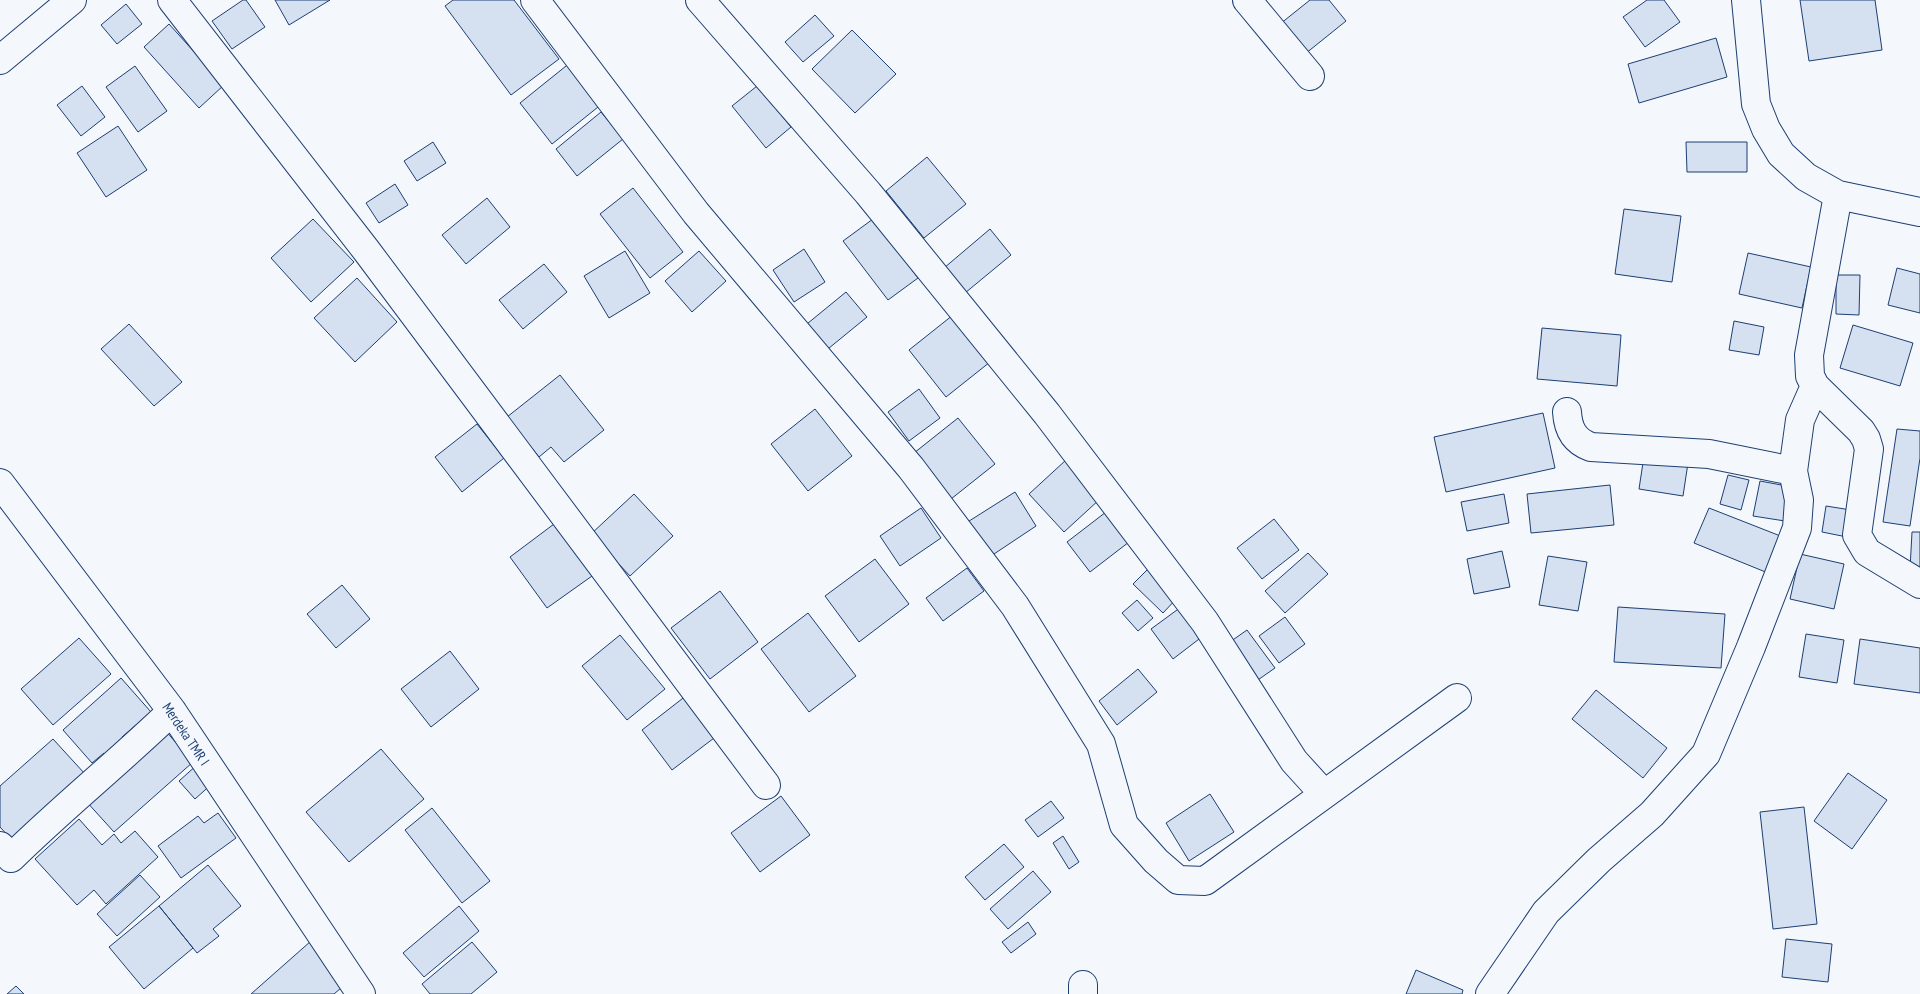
<svg xmlns="http://www.w3.org/2000/svg" width="1920" height="994" font-family="'PT Sans Narrow',sans-serif">
  <style>
    .building { fill: #d5e0f0; stroke: #1d3f73 }
    .lines { fill: none; stroke-linecap: round; stroke-linejoin: round }
    .minor-casing { stroke: #1d3f73; stroke-width: 30 }
    .minor { stroke: #f4f7fb; stroke-width: 28 }
    .labels { text-anchor: middle; dominant-baseline: central; stroke-width: 4; stroke-linejoin: round; paint-order: stroke }
    .street-label { font-size: 14px; fill: #1d3f73; stroke: #f4f7fb }
  </style>
  <rect width="100%" height="100%" fill="#f4f7fb"/>
  <path class="building" d="M 243,0 L 246,0 L 265,27 L 232,49 L 212,21 Z
    M 275,0 L 330,0 L 289,25 Z
    M 453,0 L 514,0 L 559,59 L 511,95 L 445,6 Z
    M 1310,0 L 1329,0 L 1346,21 L 1305,54 L 1280,24 Z
    M 1647,0 L 1664,0 L 1680,22 L 1645,47 L 1623,17 Z
    M 1800,0 L 1875,0 L 1882,50 L 1809,61 Z
    M 126,4 L 142,24 L 117,44 L 101,25 Z
    M 815,15 L 834,36 L 803,62 L 785,42 Z
    M 169,24 L 224,85 L 199,108 L 144,47 Z
    M 852,30 L 896,74 L 855,113 L 812,69 Z
    M 1716,38 L 1727,77 L 1639,103 L 1628,64 Z
    M 571,62 L 603,103 L 552,144 L 520,103 Z
    M 135,66 L 167,111 L 138,132 L 106,87 Z
    M 82,86 L 105,117 L 81,136 L 57,105 Z
    M 757,86 L 791,127 L 766,148 L 732,106 Z
    M 601,112 L 623,139 L 577,176 L 556,149 Z
    M 118,126 L 147,170 L 106,197 L 77,153 Z
    M 433,142 L 446,163 L 417,181 L 404,161 Z
    M 1686,142 L 1747,142 L 1747,172 L 1687,172 Z
    M 927,157 L 966,204 L 924,238 L 886,191 Z
    M 395,184 L 408,205 L 379,223 L 366,203 Z
    M 633,188 L 683,252 L 650,278 L 600,214 Z
    M 487,198 L 510,227 L 466,264 L 442,235 Z
    M 1624,209 L 1681,216 L 1672,282 L 1615,274 Z
    M 313,219 L 354,262 L 311,302 L 271,258 Z
    M 873,219 L 918,278 L 888,300 L 843,241 Z
    M 990,229 L 1011,255 L 965,293 L 944,268 Z
    M 804,249 L 825,282 L 794,302 L 773,270 Z
    M 625,251 L 650,293 L 609,318 L 584,276 Z
    M 699,251 L 726,281 L 692,312 L 665,281 Z
    M 1748,253 L 1811,267 L 1802,308 L 1739,294 Z
    M 544,264 L 567,292 L 523,329 L 499,300 Z
    M 1897,268 L 1920,274 L 1920,313 L 1888,305 Z
    M 1836,275 L 1860,275 L 1859,315 L 1836,314 Z
    M 357,278 L 397,322 L 355,362 L 314,318 Z
    M 846,292 L 867,317 L 823,353 L 802,328 Z
    M 953,315 L 990,362 L 946,397 L 909,350 Z
    M 1734,321 L 1764,327 L 1759,355 L 1729,350 Z
    M 129,324 L 182,382 L 154,406 L 101,349 Z
    M 1853,325 L 1913,343 L 1900,386 L 1840,368 Z
    M 1542,328 L 1621,335 L 1617,386 L 1537,379 Z
    M 560,375 L 604,430 L 564,462 L 551,447 L 539,457 L 507,417 Z
    M 919,389 L 940,418 L 909,441 L 888,412 Z
    M 815,409 L 852,456 L 808,491 L 771,444 Z
    M 1543,413 L 1555,468 L 1446,492 L 1434,437 Z
    M 958,418 L 995,464 L 951,499 L 914,453 Z
    M 477,424 L 504,458 L 462,492 L 435,457 Z
    M 1897,429 L 1920,431 L 1920,458 L 1910,526 L 1883,522 Z
    M 1644,456 L 1688,463 L 1683,496 L 1639,489 Z
    M 1066,460 L 1100,499 L 1064,532 L 1029,494 Z
    M 1728,475 L 1749,480 L 1741,510 L 1720,504 Z
    M 1760,481 L 1792,487 L 1785,521 L 1753,516 Z
    M 1610,485 L 1614,525 L 1531,533 L 1527,494 Z
    M 1015,492 L 1036,526 L 988,558 L 966,523 Z
    M 634,494 L 673,536 L 630,576 L 591,534 Z
    M 1504,494 L 1509,523 L 1467,531 L 1461,502 Z
    M 1826,506 L 1851,510 L 1847,537 L 1822,532 Z
    M 921,508 L 941,538 L 900,566 L 880,536 Z
    M 1709,508 L 1783,537 L 1768,573 L 1694,543 Z
    M 1106,512 L 1129,542 L 1090,572 L 1067,542 Z
    M 1274,519 L 1299,550 L 1262,579 L 1237,548 Z
    M 554,524 L 592,576 L 547,608 L 510,557 Z
    M 1912,532 L 1920,532 L 1920,569 L 1910,569 Z
    M 1502,551 L 1510,587 L 1474,594 L 1467,559 Z
    M 1308,553 L 1328,574 L 1285,613 L 1265,591 Z
    M 1800,554 L 1844,564 L 1834,609 L 1790,599 Z
    M 1548,556 L 1587,562 L 1578,611 L 1539,605 Z
    M 875,559 L 909,604 L 859,642 L 825,596 Z
    M 967,568 L 984,591 L 943,621 L 926,598 Z
    M 1148,569 L 1178,597 L 1163,613 L 1133,584 Z
    M 342,585 L 370,619 L 336,648 L 307,614 Z
    M 720,591 L 758,642 L 710,679 L 671,628 Z
    M 1137,600 L 1153,618 L 1138,631 L 1122,613 Z
    M 1181,607 L 1203,636 L 1173,659 L 1151,629 Z
    M 1618,607 L 1725,614 L 1721,668 L 1614,662 Z
    M 808,613 L 856,676 L 809,712 L 761,649 Z
    M 1285,617 L 1305,644 L 1279,663 L 1259,636 Z
    M 1247,630 L 1275,668 L 1255,682 L 1227,644 Z
    M 1806,634 L 1844,640 L 1837,683 L 1799,677 Z
    M 620,635 L 665,689 L 627,720 L 582,666 Z
    M 79,638 L 111,674 L 53,725 L 21,689 Z
    M 1860,639 L 1920,648 L 1920,693 L 1854,684 Z
    M 450,651 L 479,689 L 431,727 L 401,689 Z
    M 1138,669 L 1157,692 L 1117,725 L 1099,701 Z
    M 121,678 L 151,712 L 122,737 L 128,744 L 110,760 L 104,753 L 92,763 L 63,730 Z
    M 1596,690 L 1667,748 L 1643,778 L 1572,719 Z
    M 687,695 L 718,735 L 672,770 L 642,730 Z
    M 164,729 L 193,762 L 114,832 L 85,800 Z
    M 53,739 L 85,774 L 12,840 L 0,827 L 0,786 Z
    M 381,749 L 424,799 L 349,862 L 306,812 Z
    M 198,764 L 214,782 L 195,799 L 179,781 Z
    M 1848,773 L 1887,800 L 1852,849 L 1814,821 Z
    M 1210,794 L 1234,832 L 1189,861 L 1166,823 Z
    M 781,796 L 810,835 L 760,872 L 731,833 Z
    M 1051,801 L 1064,818 L 1038,837 L 1025,820 Z
    M 1804,807 L 1817,924 L 1773,929 L 1760,812 Z
    M 432,808 L 490,881 L 462,903 L 405,830 Z
    M 218,813 L 236,838 L 181,878 L 158,846 L 198,816 L 204,823 Z
    M 79,819 L 102,845 L 114,834 L 121,843 L 135,831 L 158,857 L 106,904 L 94,890 L 77,905 L 35,859 Z
    M 1063,836 L 1079,862 L 1069,869 L 1053,843 Z
    M 1004,844 L 1024,867 L 985,900 L 965,877 Z
    M 208,865 L 241,906 L 213,929 L 219,936 L 197,953 L 159,906 Z
    M 1033,871 L 1051,892 L 1008,929 L 990,909 Z
    M 140,875 L 160,897 L 117,936 L 97,914 Z
    M 159,906 L 193,948 L 144,989 L 109,947 Z
    M 459,906 L 479,931 L 424,977 L 403,953 Z
    M 1028,922 L 1036,934 L 1011,953 L 1002,942 Z
    M 1786,939 L 1832,944 L 1828,982 L 1782,977 Z
    M 311,941 L 348,982 L 334,994 L 251,994 Z
    M 472,942 L 497,972 L 471,994 L 430,994 L 422,984 Z
    M 1416,970 L 1463,990 L 1462,994 L 1406,994 Z
    M 16,986 L 24,994 L 7,994 Z"/>
  <g class="lines">
    <defs>
      <path id="minor" d="M 172,0 L 366,250 L 766,785
        M 535,0 L 696,213 L 911,468 L 1015,606 L 1101,744 L 1124,825 L 1156,861 L 1178,880 L 1205,881 L 1457,698
        M 700,0 L 868,193 L 1047,414 L 1205,622 L 1294,761 L 1324,794
        M 1247,0 L 1310,76
        M 1746,0 L 1756,104 L 1766,129 L 1781,154 L 1806,177 L 1838,195 L 1920,212
        M 0,60 L 72,0
        M 1838,195 L 1809,355 L 1810,376 L 1815,386 L 1861,431 L 1866,439 L 1869,449 L 1857,535 L 1867,552 L 1920,584
        M 1567,412 C 1568,429 1574,441 1591,447 L 1709,454 L 1793,471
        M 0,483 L 172,711 L 361,994
        M 0,846 L 11,858 C 63,807 119,762 172,711
        M 1083,985 L 1083,994
        M 1490,994 L 1546,912 L 1599,860 L 1652,814 L 1706,754 L 1751,647 L 1797,528 L 1799,500 L 1793,471 L 1800,420 L 1815,386"/>
    </defs>
    <use href="#minor" class="minor-casing"/>
    <use href="#minor" class="minor"/>
  </g>
  <g class="labels">
    <g class="street-label">
      <text transform="translate(186 734) rotate(56)">Merdeka TMR I</text>
    </g>
  </g>
</svg>
